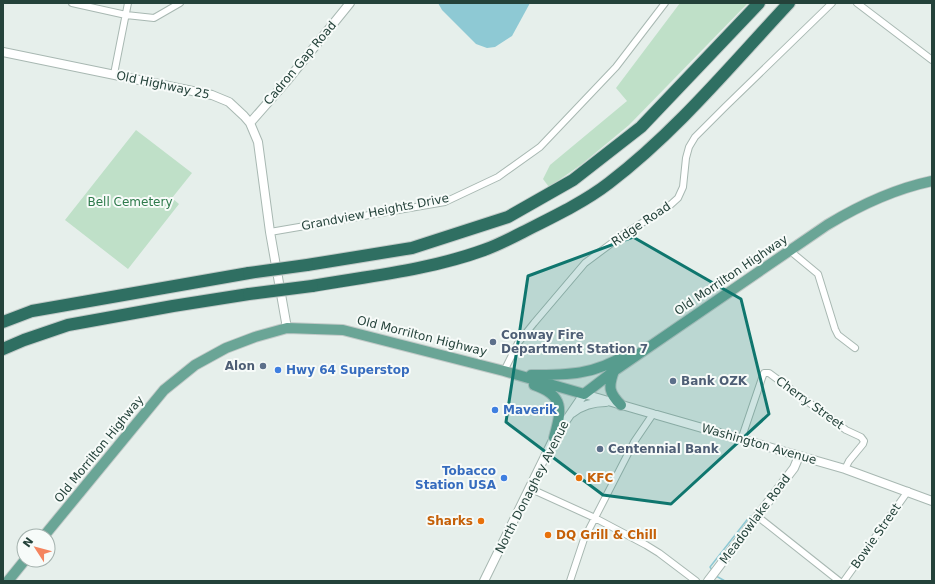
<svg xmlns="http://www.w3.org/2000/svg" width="935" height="584" font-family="'DejaVu Sans',sans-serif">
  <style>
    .green { fill: #bfe0c8 }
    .water { fill: #8ec9d4 }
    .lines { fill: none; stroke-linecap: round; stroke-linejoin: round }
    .stream { stroke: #8ec9d4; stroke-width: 1.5 }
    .minor-casing { stroke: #a8b8b2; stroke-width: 8 }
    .tertiary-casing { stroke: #a8b8b2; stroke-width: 10 }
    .primary-casing { stroke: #c2cac8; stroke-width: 12 }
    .motorway-casing { stroke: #c2cac8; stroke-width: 14 }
    .minor { stroke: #fff; stroke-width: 6 }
    .tertiary { stroke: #fff; stroke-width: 8 }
    .primary { stroke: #6aa596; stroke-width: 10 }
    .motorway { stroke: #2f6f62; stroke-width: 12 }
    .motorway-bridge-casing { stroke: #c2cac8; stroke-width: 14; stroke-linecap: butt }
    .motorway-bridge { stroke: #2f6f62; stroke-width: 12 }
    .marked { fill: #0f766e; fill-opacity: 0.2; stroke: #0f766e; stroke-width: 3; stroke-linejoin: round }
    .service-dot { fill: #5c6f8a; stroke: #f7fbf9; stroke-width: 1.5 }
    .shop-dot { fill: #3f7fe0; stroke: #f7fbf9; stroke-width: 1.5 }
    .food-dot { fill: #e8710a; stroke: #f7fbf9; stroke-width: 1.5 }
    .labels { text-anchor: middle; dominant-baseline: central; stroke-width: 4; stroke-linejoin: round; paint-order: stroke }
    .street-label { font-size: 12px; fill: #24423a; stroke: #f7fbf9 }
    .park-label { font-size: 12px; fill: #2d7a4b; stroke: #f7fbf9 }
    .service-label { font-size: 12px; font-weight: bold; fill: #4e5e75; stroke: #f7fbf9; text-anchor: start }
    .shop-label { font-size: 12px; font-weight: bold; fill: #366cbe; stroke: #f7fbf9; text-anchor: start }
    .food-label { font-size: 12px; font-weight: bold; fill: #c56008; stroke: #f7fbf9; text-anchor: start }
  </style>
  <rect width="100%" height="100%" fill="#e6efeb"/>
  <path class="green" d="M 680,3 L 748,3 L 629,125 L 582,164 L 549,187 L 543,179 L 550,165 L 627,101 L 616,88 Z
    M 136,130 L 192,173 L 172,198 L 179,204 L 128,269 L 65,220 Z"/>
  <path class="water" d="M 438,3 L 530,3 L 512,36 L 495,47 L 487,48 L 476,44 L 442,10 Z"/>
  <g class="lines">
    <path class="stream" d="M 712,570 L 710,567 L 750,516
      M 716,576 L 725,581"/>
    <defs>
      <path id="minor" d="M 72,3 L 126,15 L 154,18 L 180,3
        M 857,3 L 932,60
        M 114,74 L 128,3
        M 270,232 L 445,202 L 498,177 L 540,147 L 616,67 L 665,3
        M 789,250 L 818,274 L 835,329 L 838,335 L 855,348
        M 504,371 L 518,343 L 534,323 L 585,263 L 624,234 L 668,207 L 678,198 L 683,187 L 686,158 L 689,147 L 695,137 L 725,107 L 832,3
        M 741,440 L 762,378 L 764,373 L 769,373 L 846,430 L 861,437 L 864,441 L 863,444 L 849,461 L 845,469
        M 529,488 L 595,518 L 646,545 L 659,553 L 696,581
        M 757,516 L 839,581
        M 570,581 L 584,539 L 634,442 L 653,414 L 656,414
        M 844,581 L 908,491"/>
      <path id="tertiary" d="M 3,52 L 212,95 L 229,102 L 244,116 L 250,123 L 258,142 L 270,232 L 287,328
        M 250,123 L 286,82 L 350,3
        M 572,413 C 581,406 594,402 606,402
        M 657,415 L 845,469 L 932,501
        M 484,581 L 554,438 L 584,394 L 653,414
        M 708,581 L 794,468 L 799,456"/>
      <path id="primary" d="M 614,371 C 608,387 609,393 621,405
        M 531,375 C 567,375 595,375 627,354
        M 534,385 C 566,396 561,411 554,438
        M 44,536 L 164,390 L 195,365 L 226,348 L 255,337 L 287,328 L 343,330 L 504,371 L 584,394 L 614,371 L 827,225 C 860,205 894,189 932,181
        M 8,581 L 25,560"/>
      <path id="motorway" d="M 307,265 L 412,248 L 508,217 L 573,180 L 641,127 L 759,3
        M 312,286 C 369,276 429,270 484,250 C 501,244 517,235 533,227 C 559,214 587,200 609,183 C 676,132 732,64 789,3
        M 3,322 L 32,311 L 249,273
        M 3,349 L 24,340 L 68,325 L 173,306 L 249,294"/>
    </defs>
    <use href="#minor" class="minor-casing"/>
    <use href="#tertiary" class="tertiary-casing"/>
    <use href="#primary" class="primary-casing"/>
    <use href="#motorway" class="motorway-casing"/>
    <use href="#minor" class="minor"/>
    <use href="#tertiary" class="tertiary"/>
    <use href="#primary" class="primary"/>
    <use href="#motorway" class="motorway"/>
    <defs>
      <path id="motorway-bridge" d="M 249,273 L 307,265
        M 249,294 L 312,286"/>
    </defs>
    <use href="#motorway-bridge" class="motorway-bridge-casing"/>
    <use href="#motorway-bridge" class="motorway-bridge"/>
  </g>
  <path class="marked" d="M 633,237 L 741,299 L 769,414 L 671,504 L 603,495 L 506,422 L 528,276 Z"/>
  <g class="service-dot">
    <circle cx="493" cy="342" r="4"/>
    <circle cx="263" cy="366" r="4"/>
    <circle cx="673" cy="381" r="4"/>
    <circle cx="600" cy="449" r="4"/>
  </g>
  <g class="shop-dot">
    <circle cx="278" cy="370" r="4"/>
    <circle cx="495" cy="410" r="4"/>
    <circle cx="504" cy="478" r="4"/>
  </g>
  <g class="food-dot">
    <circle cx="579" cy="478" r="4"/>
    <circle cx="481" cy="521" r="4"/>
    <circle cx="548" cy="535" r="4"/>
  </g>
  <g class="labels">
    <g class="street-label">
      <text transform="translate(300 63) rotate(-50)">Cadron Gap Road</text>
      <text transform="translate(163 85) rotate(12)">Old Highway 25</text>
      <text transform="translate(375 212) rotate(-11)">Grandview Heights Drive</text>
      <text transform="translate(641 224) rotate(-34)">Ridge Road</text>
      <text transform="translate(731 275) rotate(-34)">Old Morrilton Highway</text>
      <text transform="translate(422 336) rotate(14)">Old Morrilton Highway</text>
      <text transform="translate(810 403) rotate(36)">Cherry Street</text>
      <text transform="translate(759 444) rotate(16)">Washington Avenue</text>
      <text transform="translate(99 449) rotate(-51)">Old Morrilton Highway</text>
      <text transform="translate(532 487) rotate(-63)">North Donaghey Avenue</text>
      <text transform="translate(755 519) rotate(-53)">Meadowlake Road</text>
      <text transform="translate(876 536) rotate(-55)">Bowie Street</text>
    </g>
    <g class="park-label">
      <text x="130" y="202">Bell Cemetery</text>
    </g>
    <g class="service-label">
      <text x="501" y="335">Conway Fire<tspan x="501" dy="14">Department Station 7</tspan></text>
      <text x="255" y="366" text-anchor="end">Alon</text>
      <text x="681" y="381">Bank OZK</text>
      <text x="608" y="449">Centennial Bank</text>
    </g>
    <g class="shop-label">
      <text x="286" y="370">Hwy 64 Superstop</text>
      <text x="503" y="410">Maverik</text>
      <text x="496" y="471" text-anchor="end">Tobacco<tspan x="496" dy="14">Station USA</tspan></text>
    </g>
    <g class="food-label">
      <text x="587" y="478">KFC</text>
      <text x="473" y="521" text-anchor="end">Sharks</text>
      <text x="556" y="535">DQ Grill &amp; Chill</text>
    </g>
  </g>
  <rect width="935" height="584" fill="none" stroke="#24423a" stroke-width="8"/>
  <g transform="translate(36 548) rotate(306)"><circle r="19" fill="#f7fbf9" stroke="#a3b1ad"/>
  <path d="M0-3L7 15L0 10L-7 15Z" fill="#f4845f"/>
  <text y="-6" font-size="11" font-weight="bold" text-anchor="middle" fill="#24423a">N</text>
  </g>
</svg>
